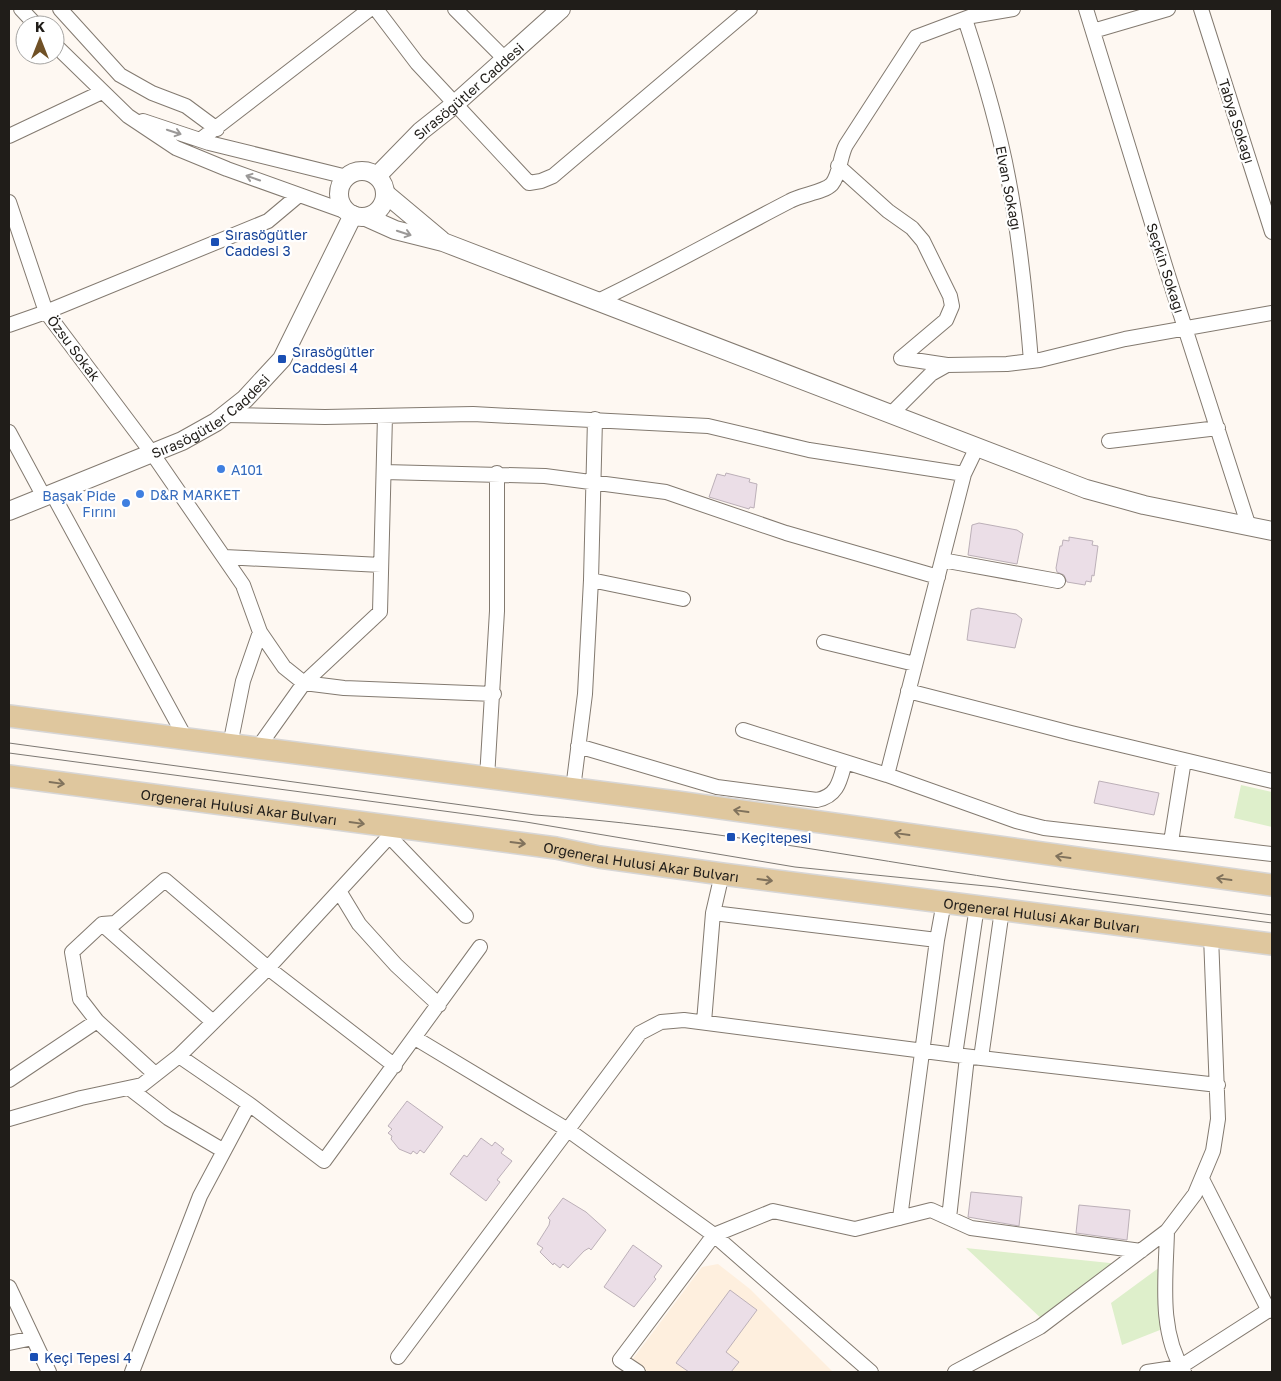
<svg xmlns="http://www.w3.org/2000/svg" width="1281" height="1381" font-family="'Golos Text',sans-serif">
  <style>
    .built { fill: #feefde }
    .green { fill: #deefcb }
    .building { fill: #ebdee7; stroke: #bcb0b8 }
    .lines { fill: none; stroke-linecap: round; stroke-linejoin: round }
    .minor-casing { stroke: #837a70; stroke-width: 16 }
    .tertiary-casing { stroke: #837a70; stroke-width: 20 }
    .primary-casing { stroke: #d7d6d6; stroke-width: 24 }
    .minor { stroke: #fff; stroke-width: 14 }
    .tertiary { stroke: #fff; stroke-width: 18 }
    .primary { stroke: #dfc79e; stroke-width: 21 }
    .tram { stroke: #7c7873; stroke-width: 1 }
    .oneway { stroke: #9b9998 }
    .oneway2 { stroke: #80725c }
    .transit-dot { fill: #1a4fb4; stroke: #fff; stroke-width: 2 }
    .shop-dot { fill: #3f7fe0; stroke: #fff; stroke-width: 2 }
    .labels { text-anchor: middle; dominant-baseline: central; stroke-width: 4.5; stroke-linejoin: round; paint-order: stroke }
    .street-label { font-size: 14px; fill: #201d19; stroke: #fff }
    .transit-label { font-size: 14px; fill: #164399; stroke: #fff; text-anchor: start }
    .shop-label { font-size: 14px; fill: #366cbe; stroke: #fff; text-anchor: start }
  </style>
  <rect width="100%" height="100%" fill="#fef8f2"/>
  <path class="built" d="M 718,1264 L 750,1289 L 833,1372 L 648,1372 L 632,1360 L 702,1267 Z"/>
  <path class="green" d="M 1241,785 L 1272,792 L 1272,827 L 1234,818 Z
    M 966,1248 L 1129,1265 L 1045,1322 Z
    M 1160,1267 L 1165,1328 L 1122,1345 L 1111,1303 Z"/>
  <path class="building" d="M 726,473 L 750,479 L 749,482 L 757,484 L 754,508 L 750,507 L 749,509 L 709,497 L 717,474 L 725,476 Z
    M 979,523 L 1017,530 L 1023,534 L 1017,564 L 968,555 L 972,525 Z
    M 1069,537 L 1093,541 L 1092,545 L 1098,546 L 1094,576 L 1092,575 L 1091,582 L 1086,581 L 1085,585 L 1067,582 L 1064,575 L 1057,572 L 1056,568 L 1060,546 L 1062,546 L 1063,540 L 1069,541 Z
    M 978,608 L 1016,614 L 1022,619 L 1015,648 L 967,640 L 971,610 Z
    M 1099,781 L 1159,793 L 1154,815 L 1094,803 Z
    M 407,1101 L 443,1127 L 424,1153 L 420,1150 L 417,1154 L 413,1151 L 411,1154 L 399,1149 L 391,1139 L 392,1136 L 388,1133 L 392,1129 L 388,1126 Z
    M 481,1138 L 492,1146 L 495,1142 L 504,1149 L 501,1153 L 512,1161 L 497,1180 L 500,1182 L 486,1201 L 450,1174 L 464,1155 L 467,1157 Z
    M 971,1192 L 1022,1197 L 1019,1226 L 968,1217 Z
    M 563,1198 L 586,1212 L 606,1230 L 591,1250 L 589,1248 L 584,1251 L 568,1268 L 563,1264 L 560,1268 L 554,1263 L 553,1265 L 540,1252 L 543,1248 L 537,1244 L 549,1225 L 550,1220 L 548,1218 Z
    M 1079,1205 L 1130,1210 L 1127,1240 L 1076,1233 Z
    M 633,1245 L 662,1266 L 654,1277 L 656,1279 L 634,1307 L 604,1287 Z
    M 730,1290 L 757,1310 L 726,1352 L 739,1362 L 731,1372 L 689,1372 L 676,1363 Z"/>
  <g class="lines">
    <defs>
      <path id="minor" d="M 21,9 L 36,25
        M 60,9 L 120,75 L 152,93 L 186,106 L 217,129
        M 376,9 L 417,63 L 529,183 L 541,181 L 553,176 L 750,9
        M 455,9 L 505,59
        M 1086,9 L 1167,272 L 1249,527
        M 1201,9 L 1272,232
        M 965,19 C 982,71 998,123 1008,177 C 1020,238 1026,299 1031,361
        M 1093,31 L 1168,9
        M 55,45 L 128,116 L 176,148 L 227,169 L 347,212
        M 143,121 L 209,143 L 347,177
        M 9,136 L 102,92
        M 200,140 L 370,9
        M 838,166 L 888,211 L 912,228 L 923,241 L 950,296 L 952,306 L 946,320 L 901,358
        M 9,202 L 46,312 L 152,453 L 243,585 L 260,632 L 284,667 L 304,683 L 344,688 L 494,694
        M 598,301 C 663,270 726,234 790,201 C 802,194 823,193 832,184 C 840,174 840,156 846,145 L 916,37 L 972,16 L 1013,9
        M 9,325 L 46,312 L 268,221 L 299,195
        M 901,358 L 947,365
        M 892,413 L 931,374 L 947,365 L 1007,364 L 1040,360 L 1125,339 L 1272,313
        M 226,415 L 325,417 L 473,414 L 708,426 L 809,450 L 964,474 L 977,447
        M 9,432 L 44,497
        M 1109,441 L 1218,428
        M 384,472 L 545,476 L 666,492 L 786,533 L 938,577
        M 52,493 L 186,739
        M 224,557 L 381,565
        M 942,560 L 1058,581
        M 591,580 L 683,599
        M 824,642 L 915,664
        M 908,691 L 1071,733 L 1272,781
        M 743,730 L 887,775 L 1016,821 L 1044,828 L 1272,854
        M 230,745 L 243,681 L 260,632
        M 578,746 L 717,787 L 817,800 C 838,796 840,780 845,762
        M 257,749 L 304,683 L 380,612 L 385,416
        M 887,775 L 964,474
        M 487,778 L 497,611 L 497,473
        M 573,789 L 585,694 L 591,580 L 595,419
        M 390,837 L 466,916
        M 1171,842 L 1184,760
        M 339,891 L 359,924 L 396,965 L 439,1005
        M 713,913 L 937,940
        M 102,924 L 213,1022
        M 97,1021 L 80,999 L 72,952 L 102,924 L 115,923 L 165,880 L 268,968 L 395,1066
        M 704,1022 L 713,913 L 722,874
        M 415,1038 L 568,1130 L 714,1235 L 871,1372
        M 955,1055 L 977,906
        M 179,1056 L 249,1104 L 324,1161 L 480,947
        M 981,1058 L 1002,910
        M 9,1080 L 97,1021 L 155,1074
        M 129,1088 L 168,1118 L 224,1151
        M 9,1119 L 81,1098 L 142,1085 L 179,1056 L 268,968 L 397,828
        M 1203,1181 L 1269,1311
        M 900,1218 L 937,940 L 944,902
        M 949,1218 L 967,1057
        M 1167,1231 C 1166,1278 1158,1330 1184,1372
        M 9,1287 L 49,1372
        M 9,1343 L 33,1338
        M 398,1357 L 640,1033 L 661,1022 L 684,1020 L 955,1055 L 1218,1085
        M 132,1372 L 200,1196 L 249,1104
        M 638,1372 L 620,1360 L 714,1235 L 773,1211 L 855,1229 L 931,1210 L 971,1228 L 1141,1251
        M 955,1372 L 1040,1327 L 1167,1231 L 1195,1194 L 1213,1151 L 1218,1119 L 1211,936
        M 1147,1372 L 1180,1367 L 1272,1308"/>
      <g id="tertiary">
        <circle cx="362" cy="194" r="23"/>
        <path id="s1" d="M 377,176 L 421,131 L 455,104 L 561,9"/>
        <path d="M 386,194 L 441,240"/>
        <path d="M 366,217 L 395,230 L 443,242 L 1086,489 L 1144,505 L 1272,531"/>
        <path id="s2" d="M 9,511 L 182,441 L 216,422 L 245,399 L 282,359 L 353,215"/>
      </g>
      <g id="primary">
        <path d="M 9,716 L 677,802 L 1272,885"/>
        <path id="s3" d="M 9,776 L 556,848 L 599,857 L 722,874 L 1272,944"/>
      </g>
    </defs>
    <use href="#minor" class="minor-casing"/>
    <use href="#tertiary" class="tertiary-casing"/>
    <use href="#primary" class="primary-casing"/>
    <use href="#minor" class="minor"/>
    <use href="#tertiary" class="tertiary"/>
    <use href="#primary" class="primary"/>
    <path class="tram" d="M 9,743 L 535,815 C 693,826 849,856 1006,880 C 1095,893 1184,903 1272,915
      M 9,753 L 526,822 L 795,867 L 996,887 L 1272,923"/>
  </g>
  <defs><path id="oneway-shaft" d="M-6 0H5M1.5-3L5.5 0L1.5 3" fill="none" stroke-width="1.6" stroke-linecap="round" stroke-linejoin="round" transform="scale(1.25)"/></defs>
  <g class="oneway">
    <use href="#oneway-shaft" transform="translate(174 132) rotate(18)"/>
    <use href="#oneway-shaft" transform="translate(253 178) rotate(-161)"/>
    <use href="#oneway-shaft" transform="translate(404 233) rotate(18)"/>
  </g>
  <g class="oneway2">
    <use href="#oneway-shaft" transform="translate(57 783) rotate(8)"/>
    <use href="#oneway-shaft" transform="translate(741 811) rotate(-172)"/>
    <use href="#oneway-shaft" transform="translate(357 823) rotate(8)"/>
    <use href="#oneway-shaft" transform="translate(902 834) rotate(-172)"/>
    <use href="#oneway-shaft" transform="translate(518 843) rotate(7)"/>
    <use href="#oneway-shaft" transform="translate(1063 857) rotate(-172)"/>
    <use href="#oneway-shaft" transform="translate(1224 879) rotate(-172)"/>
    <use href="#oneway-shaft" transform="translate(765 880) rotate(7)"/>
  </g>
  <g class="transit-dot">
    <rect x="210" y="237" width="10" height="10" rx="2.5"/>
    <rect x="277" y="354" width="10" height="10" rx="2.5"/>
    <rect x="726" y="832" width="10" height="10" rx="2.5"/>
    <rect x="29" y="1352" width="10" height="10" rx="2.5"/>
  </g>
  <g class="shop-dot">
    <circle cx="221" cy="469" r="5"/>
    <circle cx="140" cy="494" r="5"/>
    <circle cx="126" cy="503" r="5"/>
  </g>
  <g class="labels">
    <g class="street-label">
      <text stroke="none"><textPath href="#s1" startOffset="125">Sırasöğütler Caddesi</textPath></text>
      <text transform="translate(1237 121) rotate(72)">Tabya Sokağı</text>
      <text transform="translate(1009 188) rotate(79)">Elvan Sokağı</text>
      <text transform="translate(1166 268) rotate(72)">Seçkin Sokağı</text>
      <text transform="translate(74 348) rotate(53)">Özsu Sokak</text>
      <text stroke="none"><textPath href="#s2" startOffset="224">Sırasöğütler Caddesi</textPath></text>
      <text stroke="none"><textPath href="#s3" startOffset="232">Orgeneral Hulusi Akar Bulvarı</textPath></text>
      <text stroke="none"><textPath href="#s3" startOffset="638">Orgeneral Hulusi Akar Bulvarı</textPath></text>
      <text stroke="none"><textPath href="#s3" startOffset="1042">Orgeneral Hulusi Akar Bulvarı</textPath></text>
    </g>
    <g class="transit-label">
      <text x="225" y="234">Sırasöğütler<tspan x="225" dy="16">Caddesi 3</tspan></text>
      <text x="292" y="351">Sırasöğütler<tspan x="292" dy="16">Caddesi 4</tspan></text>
      <text x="741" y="837">Keçitepesi</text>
      <text x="44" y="1357">Keçi Tepesi 4</text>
    </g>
    <g class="shop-label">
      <text x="231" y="469">A101</text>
      <text x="150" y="494">D&amp;R MARKET</text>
      <text x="116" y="495" text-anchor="end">Başak Pide<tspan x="116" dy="16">Fırını</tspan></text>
    </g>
  </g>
  <rect width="1281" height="1381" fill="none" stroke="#201d19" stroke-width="20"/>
  <g transform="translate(40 40)"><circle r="24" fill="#ffffff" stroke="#a6a5a3"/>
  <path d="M0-4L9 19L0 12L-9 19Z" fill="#705126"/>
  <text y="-8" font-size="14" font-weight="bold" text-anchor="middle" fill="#201d19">K</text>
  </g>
</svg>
